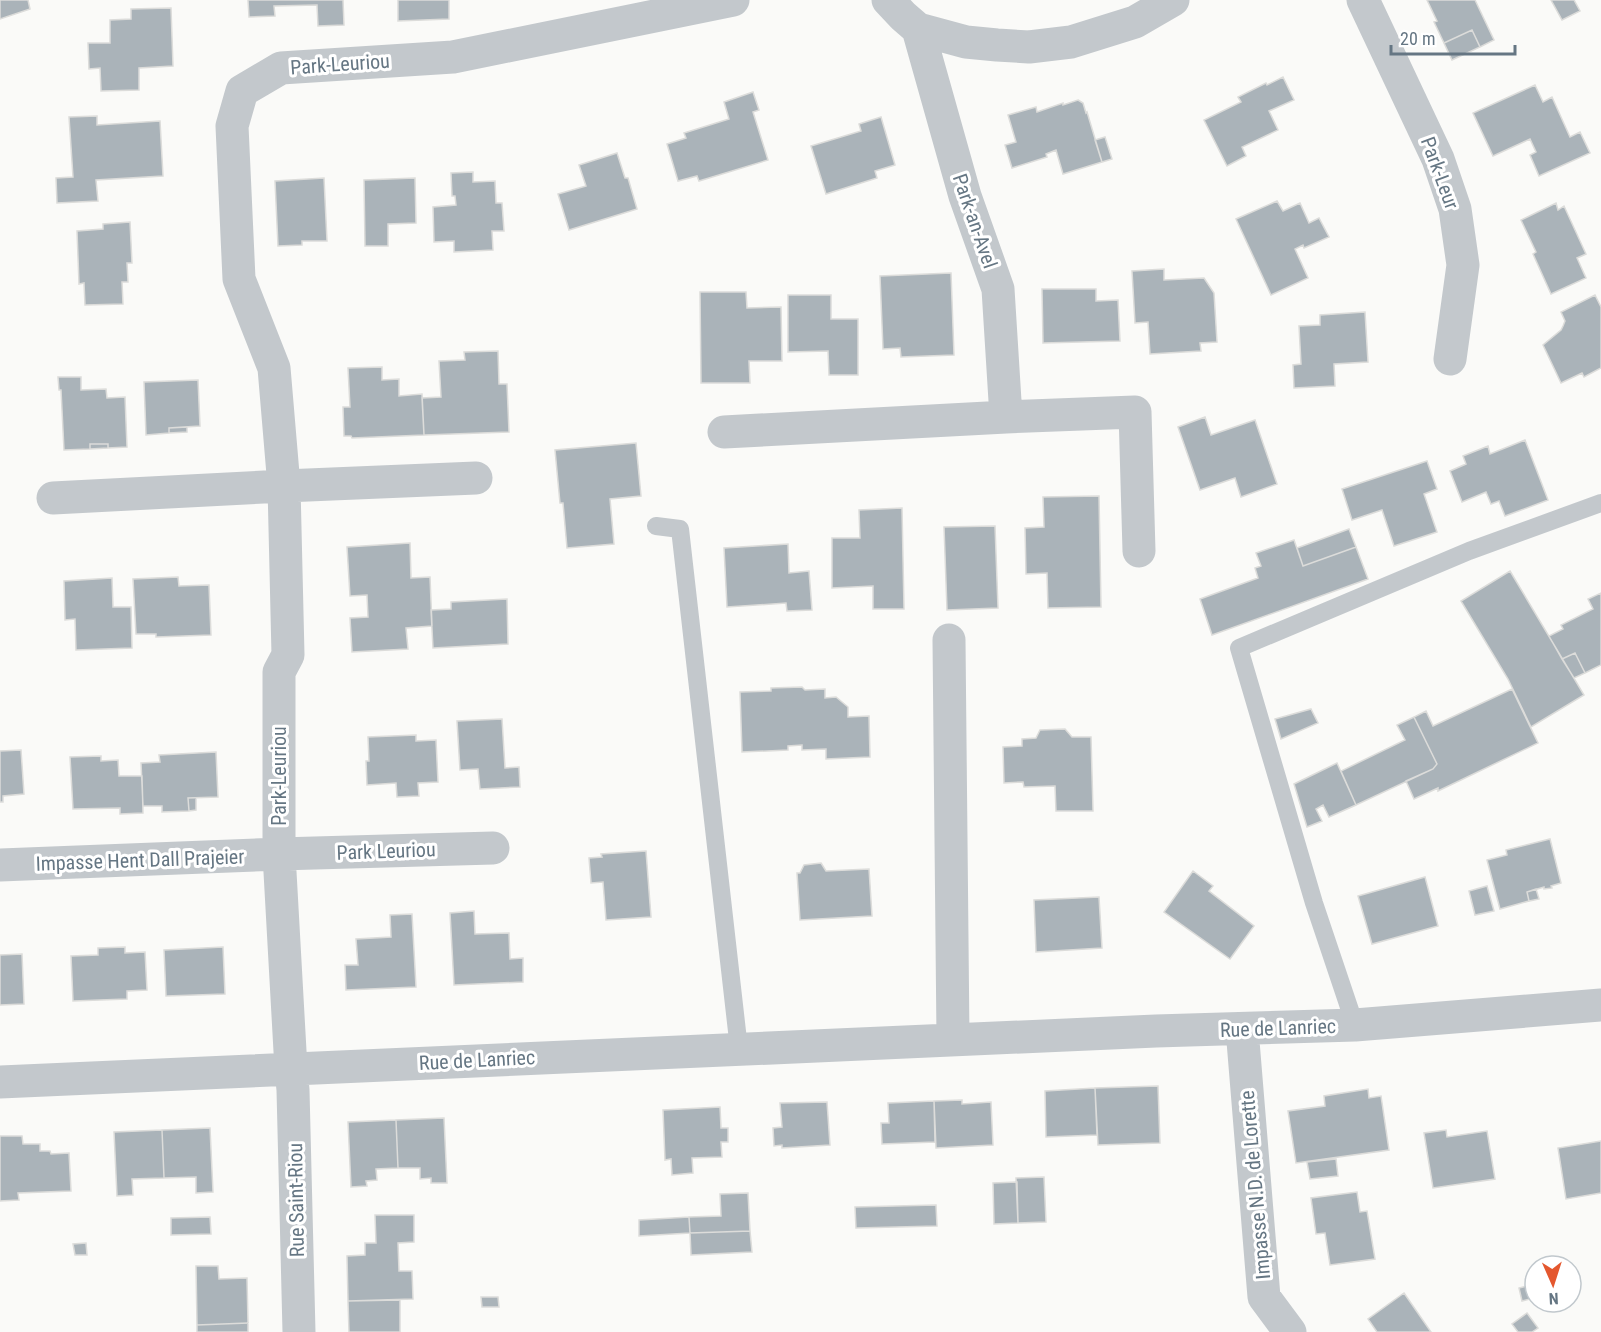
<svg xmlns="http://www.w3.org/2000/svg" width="1601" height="1332" font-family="'Roboto Condensed',sans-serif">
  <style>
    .building { fill: #aab3b9; stroke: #dcdcda; stroke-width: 1.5 }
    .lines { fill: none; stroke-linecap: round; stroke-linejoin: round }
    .lane { stroke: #c3c8cc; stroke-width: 18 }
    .street { stroke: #c3c8cc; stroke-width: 33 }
    .labels { text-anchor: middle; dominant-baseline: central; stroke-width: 6; stroke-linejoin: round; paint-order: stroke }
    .street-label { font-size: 20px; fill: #657683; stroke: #fff }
  </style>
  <rect width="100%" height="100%" fill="#fafaf8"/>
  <path class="building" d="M 0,0 L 28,0 L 30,9 L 0,19 Z
    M 248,0 L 343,0 L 344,25 L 318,26 L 317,5 L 274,6 L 275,16 L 249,17 Z
    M 398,0 L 449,0 L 449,19 L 398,21 Z
    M 1427,0 L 1475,0 L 1494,40 L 1480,47 L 1472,30 L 1444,43 L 1434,22 L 1437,21 Z
    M 1551,0 L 1574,0 L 1580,11 L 1562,20 Z
    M 171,8 L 173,66 L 139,68 L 139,90 L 101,91 L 100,68 L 89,69 L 88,43 L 110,43 L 110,20 L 131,19 L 131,9 Z
    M 1472,30 L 1480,47 L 1452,60 L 1444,43 Z
    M 1283,77 L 1294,100 L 1269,111 L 1278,130 L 1242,147 L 1246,156 L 1227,166 L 1204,120 L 1241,102 L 1238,97 L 1266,83 L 1267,85 Z
    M 1535,85 L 1543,102 L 1552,97 L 1570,137 L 1580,132 L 1590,153 L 1539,176 L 1530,155 L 1536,152 L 1530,139 L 1493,156 L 1473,113 Z
    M 753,92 L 759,110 L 753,112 L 768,160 L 699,181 L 697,176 L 678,181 L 667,144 L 686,138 L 684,133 L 729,119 L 724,102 Z
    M 1078,100 L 1083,103 L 1086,113 L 1087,112 L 1102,162 L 1063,174 L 1056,150 L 1046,154 L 1047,157 L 1012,168 L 1005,145 L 1016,142 L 1008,115 L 1036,107 L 1037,112 L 1063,103 L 1063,105 Z
    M 97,116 L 97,125 L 160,121 L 163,176 L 96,180 L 98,201 L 57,203 L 56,178 L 73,177 L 69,117 Z
    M 881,117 L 895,165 L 875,171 L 877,178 L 826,194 L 811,146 L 861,131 L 859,124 Z
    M 1105,137 L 1112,159 L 1102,162 L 1095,140 Z
    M 617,153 L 625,178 L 628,178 L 637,209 L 569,230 L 558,194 L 586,186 L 579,165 Z
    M 473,172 L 473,182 L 495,181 L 496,203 L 502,203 L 504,231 L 492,231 L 493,250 L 454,252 L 454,241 L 434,242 L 433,207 L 456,205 L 455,196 L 452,196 L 451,173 Z
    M 324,178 L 327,241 L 302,241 L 302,245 L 278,246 L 275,181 Z
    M 415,178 L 416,223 L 388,224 L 388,246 L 365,246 L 364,180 Z
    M 1277,201 L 1283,211 L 1300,203 L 1309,223 L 1319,218 L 1329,237 L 1304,248 L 1303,245 L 1295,249 L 1308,278 L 1271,295 L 1236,219 Z
    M 1556,203 L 1558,210 L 1564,206 L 1586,254 L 1577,258 L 1586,278 L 1551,294 L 1533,254 L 1536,252 L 1521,220 Z
    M 130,222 L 132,263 L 127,263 L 128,282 L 122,282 L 123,304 L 85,305 L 84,283 L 79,284 L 77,231 L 103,229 L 103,224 Z
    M 1164,269 L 1164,280 L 1204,278 L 1214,293 L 1217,342 L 1200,343 L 1201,351 L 1150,354 L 1148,322 L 1135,323 L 1132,271 Z
    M 951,273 L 954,355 L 901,357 L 900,348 L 883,349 L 880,276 Z
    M 1042,289 L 1096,289 L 1096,301 L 1118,300 L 1120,341 L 1043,343 Z
    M 700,292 L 746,292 L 747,308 L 781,307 L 782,361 L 749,361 L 750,383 L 701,383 Z
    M 788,295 L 831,295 L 831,319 L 858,319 L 858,375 L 829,375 L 828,351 L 788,352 Z
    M 1595,295 L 1601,307 L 1601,368 L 1584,377 L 1582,373 L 1561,383 L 1543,345 L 1561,330 L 1563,326 L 1565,321 L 1561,312 Z
    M 1365,312 L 1368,362 L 1334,364 L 1335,386 L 1294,388 L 1293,365 L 1301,364 L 1299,326 L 1320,325 L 1320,315 Z
    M 498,351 L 499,384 L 507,384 L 509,432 L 424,435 L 422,398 L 441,397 L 439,361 L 465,360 L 464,352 Z
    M 382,367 L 382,380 L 399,379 L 399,396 L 422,394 L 424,435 L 352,438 L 351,436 L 344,436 L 343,407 L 350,407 L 348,368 Z
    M 58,377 L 81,377 L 81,390 L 106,389 L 107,398 L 125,397 L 127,447 L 108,448 L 108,444 L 90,444 L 90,449 L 64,450 L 61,390 L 59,390 Z
    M 198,380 L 200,426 L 169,428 L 169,433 L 146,435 L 144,382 Z
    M 1205,417 L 1211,435 L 1255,420 L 1277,484 L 1241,497 L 1235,478 L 1200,490 L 1178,427 Z
    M 187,427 L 187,432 L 169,433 L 169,428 Z
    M 1525,440 L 1548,500 L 1505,516 L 1499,501 L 1491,504 L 1486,492 L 1462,502 L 1450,471 L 1466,464 L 1463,456 L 1488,446 L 1490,454 Z
    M 636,443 L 641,496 L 610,499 L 614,544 L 567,548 L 563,503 L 560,503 L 555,450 Z
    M 90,444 L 108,444 L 108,448 L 90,449 Z
    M 1427,461 L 1437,489 L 1424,494 L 1437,532 L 1394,546 L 1382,510 L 1352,520 L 1342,489 Z
    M 1099,496 L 1101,607 L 1048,608 L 1047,573 L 1026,574 L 1025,528 L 1044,527 L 1043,497 Z
    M 902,508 L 904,609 L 873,609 L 873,586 L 832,588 L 832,538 L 860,538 L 859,510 Z
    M 995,526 L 998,608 L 947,610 L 944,527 Z
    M 1349,529 L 1356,547 L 1303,566 L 1297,548 Z
    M 1294,540 L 1303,566 L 1356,547 L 1368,579 L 1212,635 L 1200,599 L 1258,578 L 1255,568 L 1261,566 L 1256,553 Z
    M 410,543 L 411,578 L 430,577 L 432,626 L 406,628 L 408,649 L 352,652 L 350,618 L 368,617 L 367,595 L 350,596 L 347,547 Z
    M 788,544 L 789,573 L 809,571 L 812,610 L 787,611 L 786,603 L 727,607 L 724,548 Z
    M 1510,571 L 1584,695 L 1531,727 L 1508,679 L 1461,601 Z
    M 178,577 L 179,586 L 209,585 L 211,635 L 156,637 L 156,634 L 136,634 L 133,579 Z
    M 112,578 L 113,607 L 131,607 L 132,648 L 76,650 L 75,619 L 65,620 L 64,581 Z
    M 1601,593 L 1601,665 L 1585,673 L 1575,653 L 1562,659 L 1549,636 L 1563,629 L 1561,625 L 1593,609 L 1588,599 Z
    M 507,599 L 508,644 L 433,648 L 431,610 L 451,609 L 451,602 Z
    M 1575,653 L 1585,673 L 1574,678 L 1562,659 Z
    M 802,687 L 805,690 L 825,689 L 825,698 L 836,697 L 848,707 L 848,717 L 869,716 L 870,757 L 826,759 L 826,749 L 802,750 L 802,745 L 788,746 L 788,750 L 742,752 L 740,692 L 771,691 L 771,688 Z
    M 1512,689 L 1538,743 L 1438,791 L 1438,788 L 1414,799 L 1406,781 L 1433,769 L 1437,764 L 1414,717 L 1426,711 L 1433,726 Z
    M 1311,709 L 1318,723 L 1281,739 L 1275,719 Z
    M 1414,717 L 1437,764 L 1433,769 L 1356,805 L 1341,771 L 1405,740 L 1397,725 Z
    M 502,719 L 505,768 L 519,767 L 520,787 L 480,789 L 478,769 L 460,770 L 457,721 Z
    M 1065,729 L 1072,737 L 1091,737 L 1093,811 L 1056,811 L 1055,786 L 1024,787 L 1023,782 L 1004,783 L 1003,747 L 1022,746 L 1022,739 L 1036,738 L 1040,730 Z
    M 416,735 L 416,741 L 436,740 L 438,782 L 418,783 L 419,796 L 397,797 L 396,783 L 367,785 L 366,761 L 369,761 L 368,737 Z
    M 21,750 L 24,794 L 3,796 L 3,802 L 0,802 L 0,751 Z
    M 216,752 L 218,797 L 188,798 L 189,811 L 162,812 L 162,806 L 143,806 L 141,763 L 160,762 L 159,755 Z
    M 101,756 L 101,761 L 118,760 L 119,776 L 142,776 L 143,813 L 120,814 L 120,808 L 73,809 L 70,757 Z
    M 1337,763 L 1356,805 L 1329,817 L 1323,805 L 1316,809 L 1322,821 L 1307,827 L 1294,784 Z
    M 188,798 L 196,798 L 196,810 L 189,811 Z
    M 1550,839 L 1561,883 L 1551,886 L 1552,888 L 1544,889 L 1544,887 L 1527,892 L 1529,901 L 1500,909 L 1487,860 L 1507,855 L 1506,850 Z
    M 646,851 L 651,917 L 606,920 L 603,882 L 591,883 L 589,858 L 602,857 L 601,854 Z
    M 821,863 L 826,871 L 869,869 L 872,916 L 800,920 L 797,873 L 800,873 L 804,865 Z
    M 1193,871 L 1213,886 L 1209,891 L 1254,926 L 1230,959 L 1164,912 Z
    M 1425,877 L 1438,926 L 1372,944 L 1358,896 Z
    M 1487,886 L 1494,911 L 1475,915 L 1469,891 Z
    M 1536,889 L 1539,899 L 1529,901 L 1527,892 Z
    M 1099,897 L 1102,948 L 1036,952 L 1034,900 Z
    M 474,911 L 475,934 L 509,933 L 510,959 L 523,958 L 523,982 L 454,985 L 450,913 Z
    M 412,914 L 416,987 L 346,990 L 345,965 L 358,965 L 356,939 L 391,937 L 390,915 Z
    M 125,947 L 125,953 L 145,952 L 147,990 L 127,991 L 127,999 L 73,1001 L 71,956 L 98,955 L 98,948 Z
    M 223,947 L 225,994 L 166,996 L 164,950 Z
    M 22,954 L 24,1004 L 0,1005 L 0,955 Z
    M 1158,1086 L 1160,1143 L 1098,1145 L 1095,1088 Z
    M 1095,1088 L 1097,1135 L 1046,1137 L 1045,1091 Z
    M 1368,1089 L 1369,1098 L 1381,1096 L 1389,1150 L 1296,1163 L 1288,1111 L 1325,1106 L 1324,1096 Z
    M 962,1100 L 962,1104 L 991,1102 L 993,1145 L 936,1148 L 934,1101 Z
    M 934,1101 L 935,1142 L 882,1144 L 881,1123 L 889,1123 L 888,1103 Z
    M 827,1102 L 830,1145 L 782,1148 L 782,1145 L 774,1146 L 773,1128 L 782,1127 L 780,1103 Z
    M 720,1107 L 721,1128 L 728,1128 L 728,1142 L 721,1142 L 722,1157 L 692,1158 L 693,1173 L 672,1175 L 671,1159 L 665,1160 L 663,1110 Z
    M 444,1118 L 447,1183 L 431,1183 L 431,1178 L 420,1179 L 420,1168 L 398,1168 L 396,1120 Z
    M 396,1120 L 398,1168 L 376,1169 L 377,1180 L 366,1181 L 367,1186 L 351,1187 L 348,1122 Z
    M 210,1128 L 213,1192 L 196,1193 L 196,1177 L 164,1178 L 162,1130 Z
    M 162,1130 L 164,1178 L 132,1179 L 133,1195 L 117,1196 L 114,1132 Z
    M 1446,1130 L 1447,1137 L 1487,1131 L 1495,1179 L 1433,1188 L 1424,1133 Z
    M 0,1136 L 22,1136 L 23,1144 L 40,1144 L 40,1151 L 50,1151 L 51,1154 L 69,1153 L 71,1191 L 18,1193 L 19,1200 L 0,1201 Z
    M 1601,1141 L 1601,1193 L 1566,1199 L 1558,1148 Z
    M 1336,1159 L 1338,1176 L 1310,1179 L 1307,1162 Z
    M 1044,1177 L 1046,1222 L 1018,1223 L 1016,1178 Z
    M 1017,1182 L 1018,1223 L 994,1224 L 993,1183 Z
    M 1357,1192 L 1360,1212 L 1367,1211 L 1375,1259 L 1330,1265 L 1325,1233 L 1316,1234 L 1311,1198 Z
    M 748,1193 L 750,1231 L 690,1233 L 689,1217 L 721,1216 L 720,1194 Z
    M 936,1205 L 937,1226 L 856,1228 L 855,1207 Z
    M 375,1215 L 414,1215 L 414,1242 L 398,1243 L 399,1271 L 412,1271 L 413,1299 L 348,1301 L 347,1256 L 365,1255 L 365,1243 L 376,1243 Z
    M 210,1217 L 211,1234 L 171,1235 L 171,1218 Z
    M 689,1217 L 690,1233 L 639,1236 L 639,1220 Z
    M 750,1231 L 752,1252 L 691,1255 L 690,1233 Z
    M 86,1243 L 87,1255 L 75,1255 L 73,1244 Z
    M 196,1266 L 218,1266 L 219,1279 L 247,1278 L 248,1323 L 197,1325 Z
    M 1531,1285 L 1534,1298 L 1522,1301 L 1519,1288 Z
    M 1404,1293 L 1431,1332 L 1377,1332 L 1368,1319 Z
    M 481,1297 L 498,1297 L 499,1307 L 482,1307 Z
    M 400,1300 L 400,1332 L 349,1332 L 348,1301 Z
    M 1527,1313 L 1538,1328 L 1532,1332 L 1518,1332 L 1512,1324 Z
    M 248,1323 L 248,1332 L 197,1332 L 197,1325 Z"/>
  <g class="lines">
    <path class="lane" d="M 656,526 L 680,529 L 739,1049
      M 1355,1025 L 1314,903 L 1239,648 L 1469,551 L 1601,503"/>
    <path class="street" d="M 888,0 L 903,16 L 918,29 L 966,42 L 997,45 L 1029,47 L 1071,42 L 1135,22 L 1173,0
      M 1363,0 L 1438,159 L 1455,209 L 1463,265 L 1450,359
      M 1006,417 L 1135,412 L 1139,551
      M 724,432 L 1006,417 L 998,289 L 965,196 L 918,29
      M 53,498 L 284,486 L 476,478
      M 949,640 L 953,1039
      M 0,865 L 279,854 L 493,848
      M 1242,1029 L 1264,1297 L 1290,1332
      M 0,1082 L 1156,1031 L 1355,1025 L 1601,1005
      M 299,1332 L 293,1090 L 291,1069 L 279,854 L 279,672 L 288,655 L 284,486 L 274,368 L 239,279 L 232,126 L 242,91 L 281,68 L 453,57 L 733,0"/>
  </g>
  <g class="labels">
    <g class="street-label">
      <text transform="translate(340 64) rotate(-4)">Park-Leuriou</text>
      <text transform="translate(1440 173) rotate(70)">Park-Leur</text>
      <text transform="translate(975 221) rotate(71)">Park-an-Avel</text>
      <text transform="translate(279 776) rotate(-90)">Park-Leuriou</text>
      <text transform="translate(386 851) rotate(-2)">Park Leuriou</text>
      <text transform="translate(140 860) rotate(-2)">Impasse Hent Dall Prajeier</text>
      <text transform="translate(1278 1028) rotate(-2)">Rue de Lanriec</text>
      <text transform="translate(477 1060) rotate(-3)">Rue de Lanriec</text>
      <text transform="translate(1255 1185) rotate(-95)">Impasse N.D. de Lorette</text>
      <text transform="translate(296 1200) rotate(-91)">Rue Saint-Riou</text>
    </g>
  </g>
  <g transform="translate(1553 1284) rotate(177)"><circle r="28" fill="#ffffff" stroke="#c1c8cd" stroke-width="1.5"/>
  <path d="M0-4.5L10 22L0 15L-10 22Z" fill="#e4572e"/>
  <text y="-9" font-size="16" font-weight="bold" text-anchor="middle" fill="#657683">N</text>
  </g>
  <path d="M1391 45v9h124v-9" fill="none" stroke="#657683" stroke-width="3"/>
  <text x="1400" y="45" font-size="18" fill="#657683" stroke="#ffffff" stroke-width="4.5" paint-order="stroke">20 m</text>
</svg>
